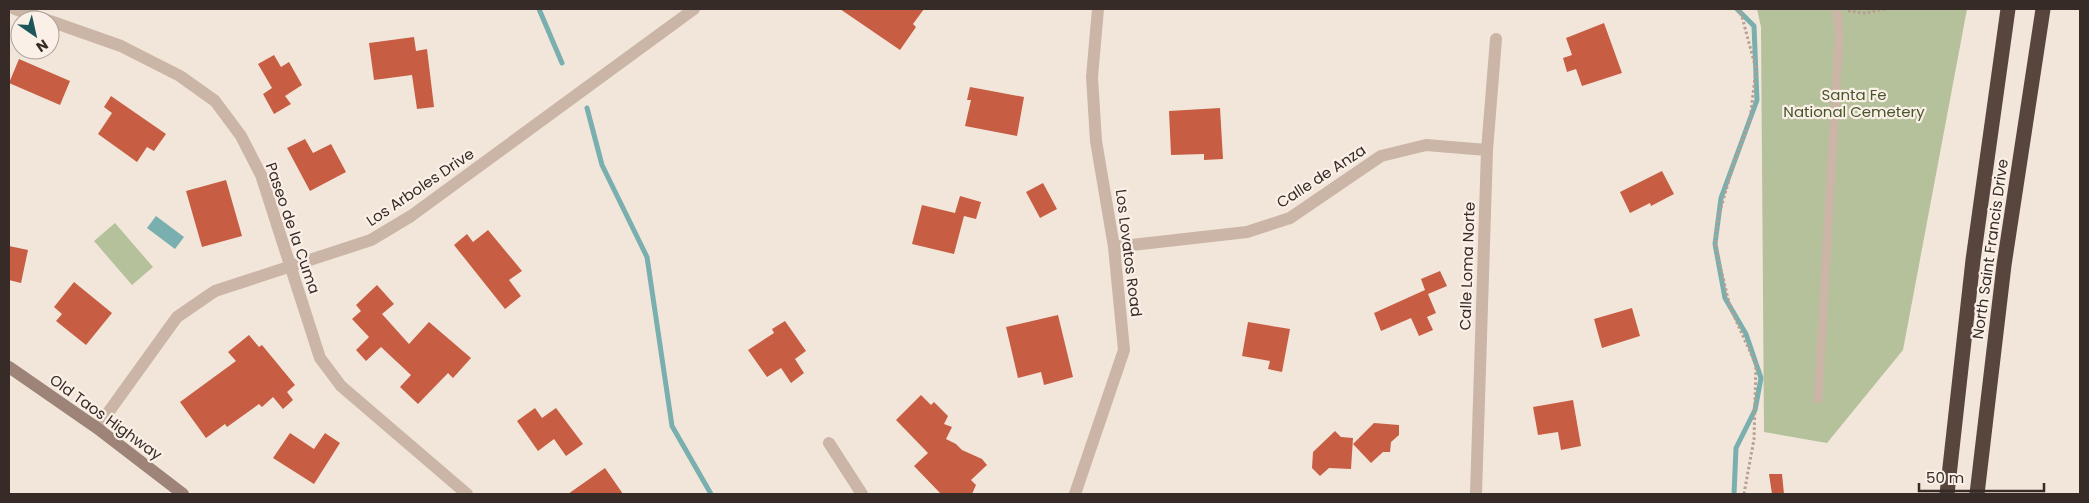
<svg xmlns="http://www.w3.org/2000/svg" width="2089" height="503" font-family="Poppins,sans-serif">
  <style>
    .green { fill: #b5c19a }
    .water { fill: #79afaf }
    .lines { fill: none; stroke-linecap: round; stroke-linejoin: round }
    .stream { stroke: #79afaf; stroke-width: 5 }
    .building { fill: #c75e43 }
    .path { stroke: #b69f90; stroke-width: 3; stroke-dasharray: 2.5 2.5; stroke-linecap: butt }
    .lane { stroke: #cab5a6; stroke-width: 9 }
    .street { stroke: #cab5a6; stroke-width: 12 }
    .secondary { stroke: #9e8478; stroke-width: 12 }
    .highway { stroke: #57453e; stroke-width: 15 }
    .labels { text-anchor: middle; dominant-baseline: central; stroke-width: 4.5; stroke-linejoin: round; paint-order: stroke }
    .park-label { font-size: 15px; fill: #47552b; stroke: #faf0e7 }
    .street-label { font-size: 15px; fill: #362b27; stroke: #faf0e7 }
  </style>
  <rect width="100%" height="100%" fill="#f2e6da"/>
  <path class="green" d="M 1757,9 L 1967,9 L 1903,350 L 1827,443 L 1764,432 L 1761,27 Z
    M 115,223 L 153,267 L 132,285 L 94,241 Z"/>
  <path class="water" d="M 156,216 L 184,237 L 175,249 L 147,228 Z"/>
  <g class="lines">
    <path class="stream" d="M 539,9 L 562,63
      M 587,108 L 602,165 L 647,257 L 672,426 L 711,494
      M 1734,494 L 1736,448 L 1755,410 L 1761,378 L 1746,334 L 1725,298 L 1715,244 L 1721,198 L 1757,100 L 1754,26 L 1737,9"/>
  </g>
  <path class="building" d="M 840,9 L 924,9 L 913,24 L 916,27 L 900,50 Z
    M 1604,23 L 1622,73 L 1582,86 L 1576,69 L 1567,72 L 1563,58 L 1572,55 L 1566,38 Z
    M 414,37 L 416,51 L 427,49 L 434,107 L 417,109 L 412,75 L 374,80 L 369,43 Z
    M 274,55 L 281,67 L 289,62 L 302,85 L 285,96 L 291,104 L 274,114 L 263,94 L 272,88 L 258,64 Z
    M 19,59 L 70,81 L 60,105 L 9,83 Z
    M 970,87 L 1024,97 L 1017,136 L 965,126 L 971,100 L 967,100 Z
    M 111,96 L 166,134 L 154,151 L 147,147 L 137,162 L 98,134 L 112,113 L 104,107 Z
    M 1220,108 L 1223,159 L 1204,160 L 1204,154 L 1171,155 L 1169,111 Z
    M 305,139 L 313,153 L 331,144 L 346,172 L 310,191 L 287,148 Z
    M 1662,171 L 1674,194 L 1651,206 L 1650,203 L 1630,213 L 1620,192 Z
    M 226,180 L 242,236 L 202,247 L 186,191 Z
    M 1043,183 L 1057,209 L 1040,218 L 1026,192 Z
    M 960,196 L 981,202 L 976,219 L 964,216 L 954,254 L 912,244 L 922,205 L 955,213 Z
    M 488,230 L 522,271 L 509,280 L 521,296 L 505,309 L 454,245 L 467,234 L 473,242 Z
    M 9,246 L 28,250 L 21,283 L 9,280 Z
    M 1440,271 L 1447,286 L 1428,294 L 1436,313 L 1427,317 L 1433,330 L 1419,336 L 1411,318 L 1381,331 L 1374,313 L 1425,290 L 1421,279 Z
    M 74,282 L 112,313 L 86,345 L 56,321 L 62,314 L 54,307 Z
    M 377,285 L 394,304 L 382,314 L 409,344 L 429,322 L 471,358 L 453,378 L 448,373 L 418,404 L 400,387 L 411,375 L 381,347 L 366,361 L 356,350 L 369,337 L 352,319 L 361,311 L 356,305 Z
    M 1632,308 L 1640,336 L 1602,348 L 1594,319 Z
    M 1058,315 L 1073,377 L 1044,385 L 1041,372 L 1018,378 L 1006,327 Z
    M 785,321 L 806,351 L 795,359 L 804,373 L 791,383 L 781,368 L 767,377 L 748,350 L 774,333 L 772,329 Z
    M 1248,322 L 1290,329 L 1282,372 L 1268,369 L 1270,361 L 1242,356 Z
    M 249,335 L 259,347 L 262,345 L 295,385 L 287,392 L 293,400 L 283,409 L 273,397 L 262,407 L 259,404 L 227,427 L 225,424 L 206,438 L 180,402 L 236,361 L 228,352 Z
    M 921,395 L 931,405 L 934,402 L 948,416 L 944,424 L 952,427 L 946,439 L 956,444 L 962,450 L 982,459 L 987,465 L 971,480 L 976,485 L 972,494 L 941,494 L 914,466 L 928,453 L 896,420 Z
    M 1573,400 L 1581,446 L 1561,450 L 1558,432 L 1538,435 L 1533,407 Z
    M 535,408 L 542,418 L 556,408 L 583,444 L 566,456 L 554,439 L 538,451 L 517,421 Z
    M 1374,423 L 1399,425 L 1399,435 L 1391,442 L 1390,452 L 1383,452 L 1371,463 L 1353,444 Z
    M 1335,431 L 1341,437 L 1353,438 L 1351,469 L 1329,468 L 1320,476 L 1312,468 L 1313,452 Z
    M 290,433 L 314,449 L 325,433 L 340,443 L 314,484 L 273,458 Z
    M 605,468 L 623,494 L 568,494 Z
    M 1769,474 L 1782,474 L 1784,494 L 1772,494 Z"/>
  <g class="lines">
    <path class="path" d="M 1737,9 L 1741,13 L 1756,69 L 1750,120 L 1733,166 L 1718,218 L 1715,244 L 1730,307 L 1756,365 L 1754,439 L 1744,494
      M 1848,11 L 1865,13 L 1885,9"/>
    <path class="lane" d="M 1818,399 L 1839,37 L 1837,9"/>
    <path class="street" d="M 15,9 L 47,20
      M 50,21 L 121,46 L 180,76 L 215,101 L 241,136 L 261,175 L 320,358 L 341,386 L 467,494
      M 1114,247 L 1247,232 L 1290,218 L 1381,156 L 1426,145 L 1487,150
      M 97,428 L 177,317 L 215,291 L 371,240 L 411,216 L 694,9
      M 829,443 L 862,494
      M 1075,494 L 1124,350 L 1114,247 L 1096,141 L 1092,77 L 1098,9
      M 1476,494 L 1487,150 L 1496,39"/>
    <path class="secondary" d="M 9,367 L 97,428 L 183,494"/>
    <path class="highway" d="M 1947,494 L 1973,260 L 2008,9
      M 1977,494 L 2004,265 L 2043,9"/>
  </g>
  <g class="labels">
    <g class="park-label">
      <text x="1854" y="94">Santa Fe<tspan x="1854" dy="17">National Cemetery</tspan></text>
    </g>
    <g class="street-label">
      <text transform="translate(1321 176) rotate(-33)">Calle de Anza</text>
      <text transform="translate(420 187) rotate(-34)">Los Arboles Drive</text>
      <text transform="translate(293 228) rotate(71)">Paseo de la Cuma</text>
      <text transform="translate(1990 249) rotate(-82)">North Saint Francis Drive</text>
      <text transform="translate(1129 253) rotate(83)">Los Lovatos Road</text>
      <text transform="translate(1467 266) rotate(-88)">Calle Loma Norte</text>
      <text transform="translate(106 417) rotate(36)">Old Taos Highway</text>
    </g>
  </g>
  <rect width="2089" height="503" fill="none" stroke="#362b27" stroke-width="20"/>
  <g transform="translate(35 35) rotate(146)"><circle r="24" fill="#faf0e7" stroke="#aca19a"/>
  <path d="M0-4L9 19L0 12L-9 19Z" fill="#1c5658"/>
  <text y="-8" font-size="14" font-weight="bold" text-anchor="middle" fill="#362b27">N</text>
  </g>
  <path d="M1919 483v8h125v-8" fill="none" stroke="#362b27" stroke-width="2.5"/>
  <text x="1926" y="483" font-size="15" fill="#362b27" stroke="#faf0e7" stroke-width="4" paint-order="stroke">50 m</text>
</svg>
